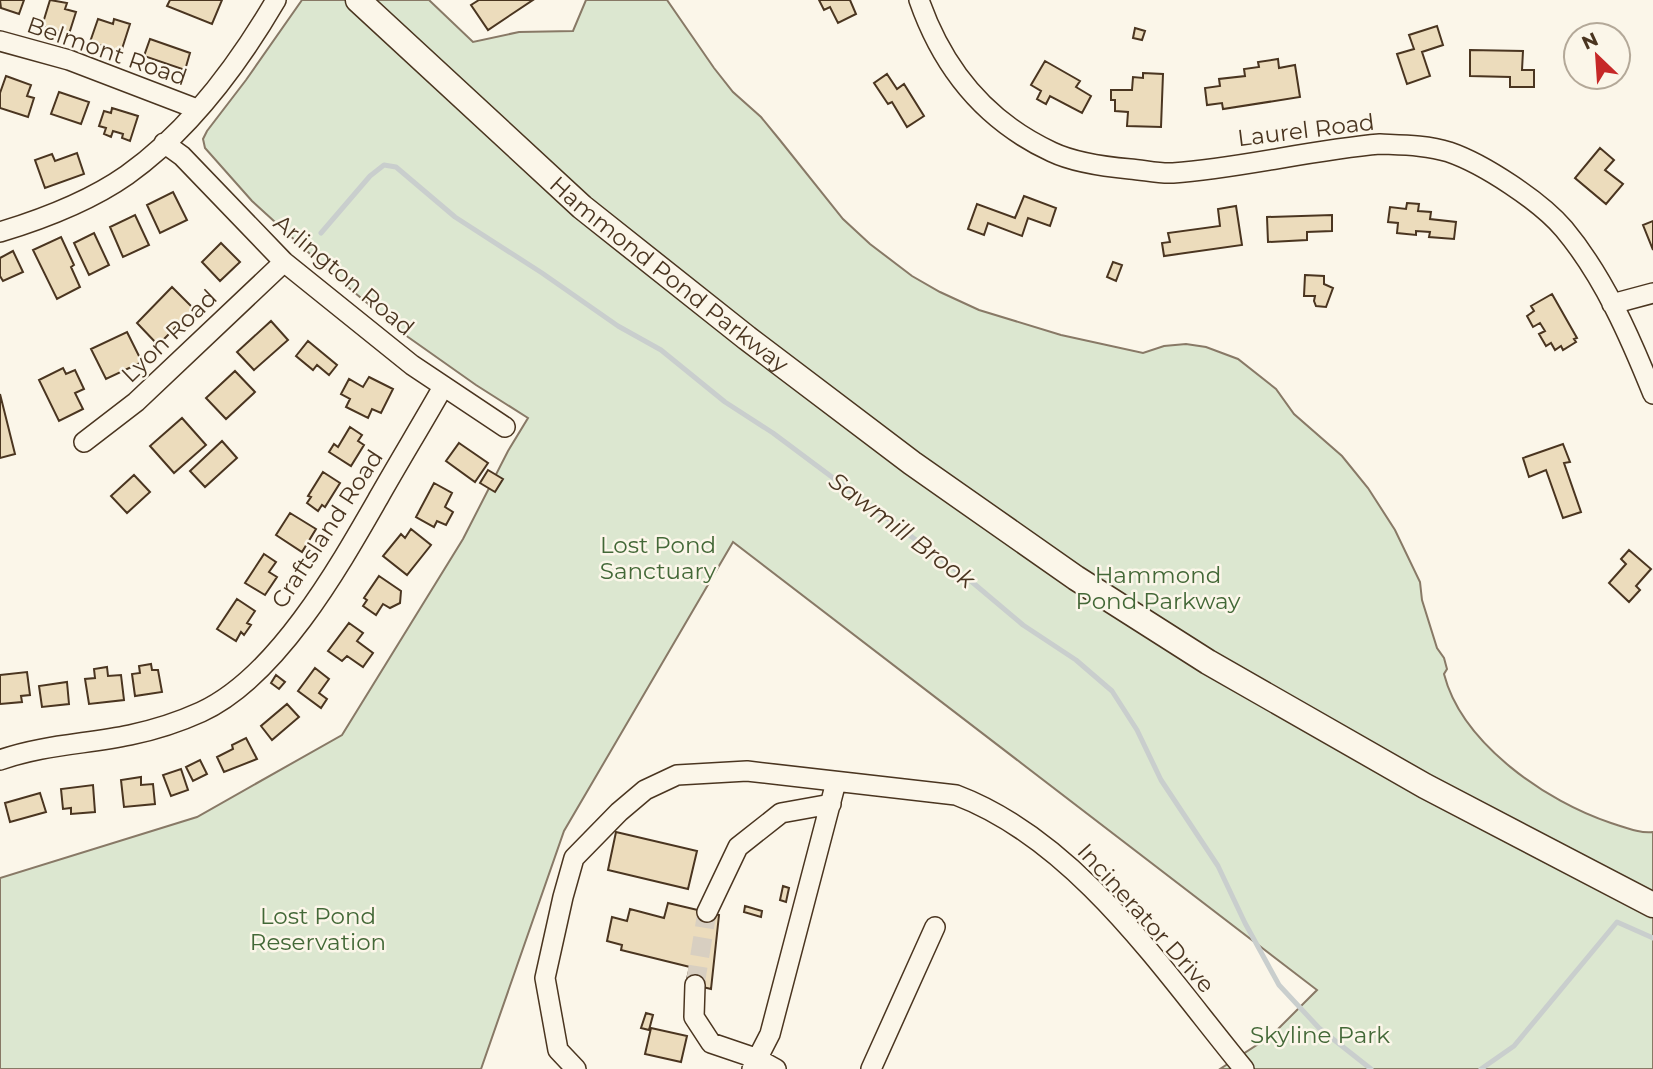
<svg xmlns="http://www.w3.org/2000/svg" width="1653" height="1069" font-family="Montserrat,sans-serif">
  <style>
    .green { fill: #dce7d0; stroke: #887966; stroke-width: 2 }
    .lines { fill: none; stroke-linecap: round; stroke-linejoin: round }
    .stream { stroke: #c9cecd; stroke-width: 5 }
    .building { fill: #ecdcbc; stroke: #4a3520; stroke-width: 2 }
    .minor-tunnel { stroke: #d8cfc1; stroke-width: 19; stroke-dasharray: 19 10; stroke-linecap: butt }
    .minor-casing { stroke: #4a3520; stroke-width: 22 }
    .major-casing { stroke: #4a3520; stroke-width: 27 }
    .minor { stroke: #fbf6e9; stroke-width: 19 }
    .major { stroke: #fbf6e9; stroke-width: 24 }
    .labels { text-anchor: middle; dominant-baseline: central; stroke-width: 5; stroke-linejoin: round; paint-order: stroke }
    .street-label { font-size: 23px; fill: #4a3520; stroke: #fbf6e9 }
    .park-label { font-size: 23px; fill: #436837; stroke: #fbf6e9 }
    .water-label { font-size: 24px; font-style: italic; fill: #4a3520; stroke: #fbf6e9 }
  </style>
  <rect width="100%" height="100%" fill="#fbf6e9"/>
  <path class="green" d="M 302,0 L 429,0 L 473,42 L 519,32 L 573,31 L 586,0 L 667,0 L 714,68 L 733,92 L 761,117 L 779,139 L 843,219 L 870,244 L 912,276 L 940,292 L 979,310 L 1061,335 L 1143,353 L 1164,346 L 1186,344 L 1206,347 L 1238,359 L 1276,389 L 1294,414 L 1342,456 L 1368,488 L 1395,530 L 1420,582 L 1422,600 L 1437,648 L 1444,658 L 1447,669 L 1444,674 C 1462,744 1547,802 1611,823 C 1624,827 1641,834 1653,832 L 1653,1069 L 1220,1069 L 1272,1035 L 1317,990 L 733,542 L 564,831 L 481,1069 L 0,1069 L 0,878 L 197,817 L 342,735 L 463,539 L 508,451 L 528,418 L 476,385 L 408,337 L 331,273 L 252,201 L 205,148 L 203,139 L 207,131 L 246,80 Z"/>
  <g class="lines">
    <path class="stream" d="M 321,233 L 370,176 L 384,165 L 396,167 L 455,217 L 542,273 L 618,326 L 661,350 L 725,402 L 773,433 L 856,495 L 972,582 L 1023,625 L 1076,660 L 1112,691 L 1137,730 L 1161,780 L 1218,866 L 1245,923 L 1279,985 L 1319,1028 L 1371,1069
      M 1481,1069 L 1514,1046 L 1617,922 L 1653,938"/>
  </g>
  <path class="building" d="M 0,0 L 24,0 L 19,14 L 1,8 Z
    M 50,0 L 67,3 L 65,9 L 76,12 L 69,34 L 42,26 Z
    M 170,0 L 222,0 L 212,24 L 167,6 Z
    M 479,0 L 533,0 L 488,30 L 471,5 Z
    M 819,0 L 850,0 L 856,14 L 838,23 L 830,7 L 824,10 Z
    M 98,19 L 113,24 L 114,19 L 130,24 L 121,52 L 90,42 Z
    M 1437,26 L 1443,45 L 1422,52 L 1430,76 L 1407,84 L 1397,54 L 1414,49 L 1409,35 Z
    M 1135,28 L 1145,31 L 1142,40 L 1133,38 Z
    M 150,39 L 190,53 L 185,70 L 144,56 Z
    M 1470,50 L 1523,51 L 1522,70 L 1534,70 L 1534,87 L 1510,87 L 1510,77 L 1470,76 Z
    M 1278,59 L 1279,68 L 1295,65 L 1300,97 L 1223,109 L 1222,103 L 1207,105 L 1205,88 L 1220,86 L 1219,79 L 1245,76 L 1244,69 L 1259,67 L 1258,62 Z
    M 1045,61 L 1080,81 L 1076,87 L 1091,96 L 1082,113 L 1050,96 L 1046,104 L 1037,99 L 1041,91 L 1031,85 Z
    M 1143,73 L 1163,74 L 1161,127 L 1127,126 L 1128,112 L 1115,111 L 1115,100 L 1111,100 L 1111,90 L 1132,90 L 1133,77 L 1143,78 Z
    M 887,74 L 897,89 L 904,84 L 924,116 L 907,127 L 892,102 L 888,104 L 874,83 Z
    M 6,76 L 31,85 L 27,96 L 34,98 L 28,117 L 0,108 L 0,93 Z
    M 59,92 L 89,102 L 81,124 L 51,114 Z
    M 112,108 L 138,116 L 130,141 L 122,138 L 123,134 L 113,131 L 111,137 L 104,134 L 106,128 L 99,126 L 104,111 L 111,113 Z
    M 1600,148 L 1614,160 L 1605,170 L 1623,184 L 1606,204 L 1575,178 Z
    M 77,153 L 84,174 L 45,188 L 35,160 L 52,154 L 55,161 Z
    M 173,192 L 187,220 L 160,233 L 147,205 Z
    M 1024,196 L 1056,208 L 1050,226 L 1028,218 L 1022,236 L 988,223 L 984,235 L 968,229 L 977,204 L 1015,218 Z
    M 1407,203 L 1419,204 L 1418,211 L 1431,212 L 1430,219 L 1456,222 L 1454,239 L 1429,237 L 1430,232 L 1416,231 L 1416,235 L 1397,233 L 1398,223 L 1388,222 L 1390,207 L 1406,209 Z
    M 1236,206 L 1242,245 L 1164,256 L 1162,243 L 1170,242 L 1168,233 L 1220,226 L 1218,209 Z
    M 135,215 L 149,245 L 123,257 L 110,227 Z
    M 1332,215 L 1332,231 L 1307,232 L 1307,240 L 1268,242 L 1267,217 Z
    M 1653,221 L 1653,250 L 1643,225 Z
    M 94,233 L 109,265 L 89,275 L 74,243 Z
    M 61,237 L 74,265 L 71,267 L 80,287 L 57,299 L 33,250 Z
    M 221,243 L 240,262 L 220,281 L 202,262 Z
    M 13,251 L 23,272 L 3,281 L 0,276 L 0,258 Z
    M 1113,262 L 1122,265 L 1116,281 L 1107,277 Z
    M 1305,275 L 1324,276 L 1324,284 L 1333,288 L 1326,307 L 1316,306 L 1314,301 L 1315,296 L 1304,296 Z
    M 172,287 L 194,309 L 158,345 L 137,323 Z
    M 1552,294 L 1577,338 L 1574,339 L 1576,342 L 1563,350 L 1561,346 L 1555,350 L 1551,343 L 1546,346 L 1539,334 L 1545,331 L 1540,323 L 1533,327 L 1527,316 L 1534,311 L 1531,306 Z
    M 271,321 L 288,340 L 254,370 L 237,352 Z
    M 127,332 L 142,362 L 106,379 L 91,349 Z
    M 308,341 L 337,365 L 329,375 L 317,365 L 313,370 L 296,356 Z
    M 63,368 L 66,374 L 75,370 L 84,389 L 75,393 L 83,409 L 59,421 L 39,380 Z
    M 235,371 L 255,392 L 226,419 L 206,398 Z
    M 369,377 L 393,389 L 381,413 L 372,409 L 368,418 L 346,407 L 350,399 L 341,394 L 349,379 L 363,387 Z
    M 0,394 L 15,454 L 0,458 Z
    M 182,418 L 206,445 L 174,473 L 150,446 Z
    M 350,427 L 362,435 L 358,441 L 364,445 L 351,466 L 329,452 L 334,444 L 338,447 Z
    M 222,441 L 237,458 L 205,487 L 190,471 Z
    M 459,443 L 488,463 L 475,482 L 446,461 Z
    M 1563,444 L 1570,462 L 1564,463 L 1581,512 L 1563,518 L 1546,470 L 1529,477 L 1523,458 Z
    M 488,470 L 503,479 L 495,492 L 480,483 Z
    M 323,472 L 340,483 L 325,507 L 322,505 L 318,511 L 307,503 L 311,497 L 308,496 Z
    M 134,475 L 150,492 L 127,513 L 111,496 Z
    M 434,483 L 452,493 L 445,507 L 453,512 L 446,525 L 437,521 L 434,527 L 416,517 Z
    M 290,513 L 316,529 L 302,552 L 276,535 Z
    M 411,529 L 431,545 L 407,575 L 383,556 L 401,534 L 405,538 Z
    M 1629,550 L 1651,569 L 1636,586 L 1640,590 L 1629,602 L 1609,583 L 1626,564 L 1621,559 Z
    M 264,554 L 276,562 L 269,572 L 277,577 L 265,595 L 245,583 Z
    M 379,576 L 401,591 L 400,603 L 390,608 L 383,604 L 376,615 L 363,606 L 367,600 L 364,598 Z
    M 237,599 L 255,611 L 247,623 L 251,625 L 244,635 L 241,632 L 236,641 L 217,629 Z
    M 349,623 L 363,633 L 357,641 L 373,653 L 363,667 L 347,656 L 342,661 L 328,651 Z
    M 151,664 L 152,670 L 158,670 L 162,692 L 135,696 L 132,674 L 140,673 L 139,666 Z
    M 107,667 L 108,676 L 121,675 L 124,700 L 89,704 L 85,679 L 95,678 L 94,669 Z
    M 315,668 L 329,679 L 319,693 L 327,699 L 321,708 L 298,691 Z
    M 27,672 L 30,695 L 21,696 L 22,702 L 0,704 L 0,675 Z
    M 276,675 L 285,682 L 279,689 L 271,683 Z
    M 67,682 L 69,704 L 42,707 L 39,686 Z
    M 287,704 L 299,717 L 272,740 L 261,726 Z
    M 246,738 L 257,759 L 224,772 L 217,757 L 233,749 L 232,745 Z
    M 200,760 L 207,774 L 193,781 L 186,767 Z
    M 181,769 L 188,790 L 171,796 L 163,775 Z
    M 141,777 L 141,785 L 153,784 L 155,804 L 124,807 L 121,780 Z
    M 93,785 L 95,812 L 71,814 L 71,808 L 63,809 L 61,789 Z
    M 40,793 L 46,812 L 10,822 L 5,803 Z
    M 616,832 L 697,851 L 688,889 L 608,870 Z
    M 783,886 L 789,888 L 786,902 L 780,900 Z
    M 668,903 L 719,915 L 711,989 L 686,983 L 690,967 L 621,950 L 622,945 L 607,941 L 612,917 L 627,921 L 630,909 L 664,918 Z
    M 745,906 L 762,911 L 761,917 L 744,912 Z
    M 646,1013 L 653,1015 L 649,1030 L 641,1028 Z
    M 651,1028 L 687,1036 L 681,1062 L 645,1054 Z"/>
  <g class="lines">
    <path class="minor-tunnel" d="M 695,985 L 707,912"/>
    <defs>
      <path id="minor" d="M 919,0 C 943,69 985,121 1052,152 C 1073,162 1108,167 1130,169 C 1144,170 1159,174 1173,173 C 1242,168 1310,150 1380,144 C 1402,145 1427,145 1449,152 C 1484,164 1540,201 1564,229 C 1604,277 1630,337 1653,394
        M 0,41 L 69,60 L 197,109
        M 164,143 L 182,156 L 284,262 L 412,365 L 505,427
        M 0,232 C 43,219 90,201 127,175 C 189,131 238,65 276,0
        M 1612,304 L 1653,293
        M 84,442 L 136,402 L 284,262
        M 0,760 C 42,745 87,744 130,735 C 154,730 179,722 201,712 C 277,677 339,567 379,497 C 400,460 422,424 443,387
        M 707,912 L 738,847 L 781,813 L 831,804
        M 695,985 L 694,1017 L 711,1043 L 758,1059 L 776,1069
        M 576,1069 L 558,1050 L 545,978 L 563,897 L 574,858 L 619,812 L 645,790 L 677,775 L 747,771 L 956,795 C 1078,841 1164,972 1244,1069
        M 752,1069 L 770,1034 L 836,782
        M 871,1069 L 935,927"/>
      <g id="major">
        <path id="s1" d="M 358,0 L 582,207 L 747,338 L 912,463 L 1076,578 L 1208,662 L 1425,786 L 1653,905"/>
      </g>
    </defs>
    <use href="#minor" class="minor-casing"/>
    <use href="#major" class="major-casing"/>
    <use href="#minor" class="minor"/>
    <use href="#major" class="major"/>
  </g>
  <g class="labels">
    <g class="street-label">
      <text transform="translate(107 51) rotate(19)">Belmont Road</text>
      <text transform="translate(1306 130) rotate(-7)">Laurel Road</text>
      <text stroke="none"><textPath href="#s1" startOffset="415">Hammond Pond Parkway</textPath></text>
      <text transform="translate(344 275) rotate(40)">Arlington Road</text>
      <text transform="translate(169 336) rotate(-44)">Lyon Road</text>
      <text transform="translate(327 529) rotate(-57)">Craftsland Road</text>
      <text transform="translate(1146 918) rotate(48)">Incinerator Drive</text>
    </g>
    <g class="park-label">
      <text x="658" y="545">Lost Pond<tspan x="658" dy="26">Sanctuary</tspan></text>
      <text x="1158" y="575">Hammond<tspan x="1158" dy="26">Pond Parkway</tspan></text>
      <text x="318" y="916">Lost Pond<tspan x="318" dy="26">Reservation</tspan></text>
      <text x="1320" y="1035">Skyline Park</text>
    </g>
    <g class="water-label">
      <text transform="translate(902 530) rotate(37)">Sawmill Brook</text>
    </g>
  </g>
  <g transform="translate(1597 56) rotate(335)"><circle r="33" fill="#fbf6e9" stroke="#b4a999" stroke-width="2"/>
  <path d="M0-5L12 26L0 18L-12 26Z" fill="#c62828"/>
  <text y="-10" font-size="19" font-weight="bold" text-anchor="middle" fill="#4a3520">N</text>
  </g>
</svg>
